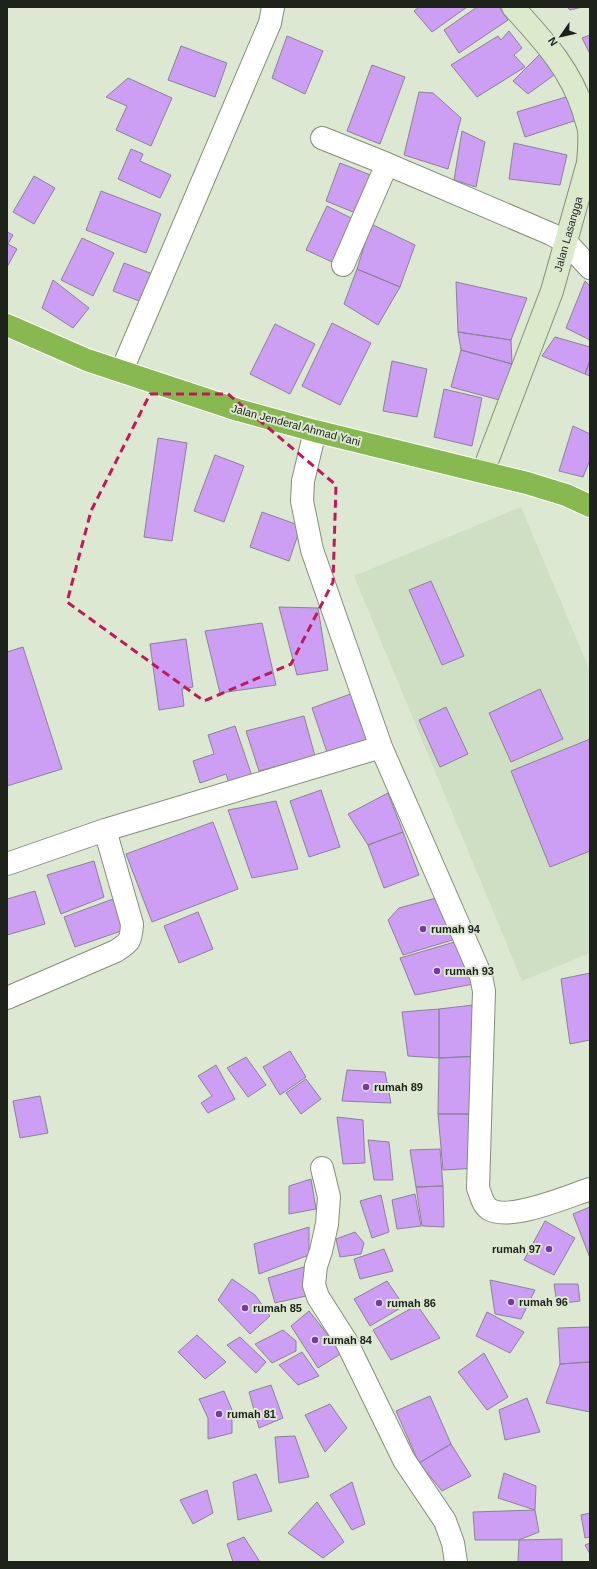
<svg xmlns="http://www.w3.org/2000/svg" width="597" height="1569" font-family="Helvetica,sans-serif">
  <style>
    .built { fill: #cfdfc3 }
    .building { fill: #cc9ef4; stroke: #8c8296 }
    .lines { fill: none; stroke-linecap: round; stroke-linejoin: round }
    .street-casing { stroke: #848f7a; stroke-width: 24 }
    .secondary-casing { stroke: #848f7a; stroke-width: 24 }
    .highway-casing { stroke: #fff; stroke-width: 24 }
    .street { stroke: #fff; stroke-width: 22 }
    .secondary { stroke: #dbeaca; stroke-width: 22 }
    .highway { stroke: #88b950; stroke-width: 22 }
    .marked { fill: none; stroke: #c2185b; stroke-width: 3; stroke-dasharray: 8 5; stroke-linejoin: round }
    .poi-dot { fill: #7b36aa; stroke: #dce8d2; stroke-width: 1.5 }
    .labels { text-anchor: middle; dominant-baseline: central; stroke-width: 4; stroke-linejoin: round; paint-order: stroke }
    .street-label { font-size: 11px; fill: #1d221a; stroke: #dce8d2 }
    .poi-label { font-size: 11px; font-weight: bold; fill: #1d221a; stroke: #dce8d2; text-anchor: start }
  </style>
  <rect width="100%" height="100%" fill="#dce8d2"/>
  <path class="built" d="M 521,507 L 590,671 L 590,953 L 522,981 L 354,576 Z"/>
  <path class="building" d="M 419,7 L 467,7 L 432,32 L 414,11 Z
    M 477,7 L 499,7 L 508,20 L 459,53 L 444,30 Z
    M 567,7 L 582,7 L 570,10 Z
    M 509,31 L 522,48 L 514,55 L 525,67 L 477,97 L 451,65 L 498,36 L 501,40 Z
    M 590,35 L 590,54 L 582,38 Z
    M 287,36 L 323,51 L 305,94 L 272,78 Z
    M 181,46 L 227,63 L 215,97 L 168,80 Z
    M 541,53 L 561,70 L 528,94 L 513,81 Z
    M 372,65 L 405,77 L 380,144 L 347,131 Z
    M 128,78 L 172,98 L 151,146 L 116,130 L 127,106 L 106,97 Z
    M 419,92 L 433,93 L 461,118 L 448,169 L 404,155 Z
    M 569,96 L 577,120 L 525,137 L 517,112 Z
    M 462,131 L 485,142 L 476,187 L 454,180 Z
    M 514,143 L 567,155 L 560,185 L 509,179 Z
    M 131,149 L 143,154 L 140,161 L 171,175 L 160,198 L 118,179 Z
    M 340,163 L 373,176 L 358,214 L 326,201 Z
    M 34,176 L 55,188 L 34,224 L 13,212 Z
    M 101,191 L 161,214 L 146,253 L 86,230 Z
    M 327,206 L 353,219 L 332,262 L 306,250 Z
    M 371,224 L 415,245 L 400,287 L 357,269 Z
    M 7,232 L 13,235 L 8,244 L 17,249 L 7,267 Z
    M 82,238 L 114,253 L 93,296 L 61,280 Z
    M 124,263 L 158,276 L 147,304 L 113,291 Z
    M 357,269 L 400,287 L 378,325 L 344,304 Z
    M 53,280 L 89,308 L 73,328 L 42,308 Z
    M 585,281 L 590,286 L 590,340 L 566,328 Z
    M 456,282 L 527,298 L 511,340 L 458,332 Z
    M 332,323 L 371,343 L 340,405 L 302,386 Z
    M 275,324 L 315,344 L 290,394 L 250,374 Z
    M 458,332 L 511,340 L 512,364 L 461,350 Z
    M 555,337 L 590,347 L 590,360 L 585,374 L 542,356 Z
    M 461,350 L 512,364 L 503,401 L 451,387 Z
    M 590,360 L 590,376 L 585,374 Z
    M 392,361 L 427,369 L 417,417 L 383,411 Z
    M 444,389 L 482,398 L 472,446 L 434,437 Z
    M 573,426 L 590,434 L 590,460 L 583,477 L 559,471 Z
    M 158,438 L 187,443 L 172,541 L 144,537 Z
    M 215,455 L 244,466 L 224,522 L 194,511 Z
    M 262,512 L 301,526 L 289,561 L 250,547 Z
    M 431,581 L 464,656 L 442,665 L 409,590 Z
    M 279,607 L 318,608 L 328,670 L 297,675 Z
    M 262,623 L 276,685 L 220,693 L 205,631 Z
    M 186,639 L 193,687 L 182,689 L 184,706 L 159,710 L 150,644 Z
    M 23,647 L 62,769 L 7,786 L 7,652 Z
    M 540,689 L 563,739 L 511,762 L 489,713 Z
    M 356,692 L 370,741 L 328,755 L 312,708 Z
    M 446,707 L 468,754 L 440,767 L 419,720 Z
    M 304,716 L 315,756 L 259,771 L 246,731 Z
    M 235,726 L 253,779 L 230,786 L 226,774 L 200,783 L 193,761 L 214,754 L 208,735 Z
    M 590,739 L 590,851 L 550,867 L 511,771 Z
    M 321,790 L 340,847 L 309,857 L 290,801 Z
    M 388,793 L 403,832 L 368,845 L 348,814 Z
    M 276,801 L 298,869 L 252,878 L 228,810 Z
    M 213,822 L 238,889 L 152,922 L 126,854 Z
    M 403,832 L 419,875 L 384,888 L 368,845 Z
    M 94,861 L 104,897 L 61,914 L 47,875 Z
    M 35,891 L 45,924 L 7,935 L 7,899 Z
    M 440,897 L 459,938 L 403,955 L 388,920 L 399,908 Z
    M 113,899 L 124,930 L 75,947 L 64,917 Z
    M 198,912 L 213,949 L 179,963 L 164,926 Z
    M 458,941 L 474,984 L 415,995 L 400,958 Z
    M 590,973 L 590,1040 L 570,1044 L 561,979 Z
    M 482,1004 L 480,1056 L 439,1058 L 439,1009 Z
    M 439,1009 L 439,1058 L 408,1056 L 402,1012 Z
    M 290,1051 L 306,1077 L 280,1095 L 263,1067 Z
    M 480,1056 L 480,1114 L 438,1114 L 439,1058 Z
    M 246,1057 L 266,1085 L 248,1097 L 227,1068 Z
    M 216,1065 L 235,1099 L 208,1113 L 201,1103 L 212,1096 L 198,1076 Z
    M 347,1070 L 385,1072 L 391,1103 L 342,1101 Z
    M 306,1079 L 321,1099 L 301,1114 L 286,1093 Z
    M 40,1096 L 48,1133 L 20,1138 L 13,1101 Z
    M 438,1114 L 480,1114 L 478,1168 L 443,1170 Z
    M 337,1117 L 363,1120 L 365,1163 L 343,1164 Z
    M 368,1140 L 389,1142 L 393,1180 L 374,1180 Z
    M 440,1149 L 443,1186 L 416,1187 L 410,1150 Z
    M 311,1179 L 316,1209 L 289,1214 L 289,1186 Z
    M 443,1186 L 444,1227 L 422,1226 L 416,1187 Z
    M 415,1194 L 421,1226 L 397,1229 L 392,1200 Z
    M 381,1195 L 389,1232 L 372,1238 L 360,1201 Z
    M 590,1207 L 590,1258 L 573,1214 Z
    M 545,1221 L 575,1238 L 554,1275 L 524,1260 Z
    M 309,1227 L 309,1255 L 259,1274 L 254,1244 Z
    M 355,1232 L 364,1243 L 361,1254 L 340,1257 L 336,1239 Z
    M 384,1249 L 393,1271 L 360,1279 L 354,1259 Z
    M 307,1266 L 306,1296 L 275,1303 L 268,1278 Z
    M 232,1279 L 255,1295 L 270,1316 L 250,1334 L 218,1300 Z
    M 490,1280 L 535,1290 L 521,1319 L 495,1314 Z
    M 387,1281 L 404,1306 L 370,1326 L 354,1299 Z
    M 554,1284 L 578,1284 L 580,1301 L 557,1304 Z
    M 417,1305 L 440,1338 L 391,1360 L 373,1330 Z
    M 309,1311 L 342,1353 L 318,1368 L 291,1326 Z
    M 487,1312 L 524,1332 L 510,1353 L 476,1336 Z
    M 590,1327 L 590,1362 L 560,1364 L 558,1328 Z
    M 283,1330 L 296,1341 L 296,1351 L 272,1363 L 255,1344 Z
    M 197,1335 L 226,1362 L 205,1379 L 178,1352 Z
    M 240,1337 L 266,1362 L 256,1373 L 227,1345 Z
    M 302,1352 L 319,1376 L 298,1385 L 279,1365 Z
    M 484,1353 L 508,1397 L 487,1410 L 458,1372 Z
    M 590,1362 L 590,1412 L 546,1403 L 560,1364 Z
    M 271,1385 L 283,1418 L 259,1428 L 249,1392 Z
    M 224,1391 L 232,1410 L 232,1433 L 208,1439 L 208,1418 L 199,1399 Z
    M 430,1396 L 451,1444 L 419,1463 L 396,1411 Z
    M 527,1398 L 540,1432 L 505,1440 L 499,1410 Z
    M 330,1404 L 347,1428 L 325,1452 L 305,1415 Z
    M 295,1436 L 309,1477 L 279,1483 L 275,1437 Z
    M 451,1444 L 471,1476 L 442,1491 L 419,1463 Z
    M 504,1473 L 536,1486 L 535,1510 L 498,1498 Z
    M 256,1474 L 272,1511 L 238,1520 L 233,1482 Z
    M 352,1482 L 365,1524 L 352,1530 L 330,1495 Z
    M 207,1490 L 213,1513 L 193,1524 L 180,1500 Z
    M 317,1502 L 344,1542 L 323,1558 L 288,1533 Z
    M 535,1510 L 539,1532 L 519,1540 L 475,1540 L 473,1512 Z
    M 590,1513 L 590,1537 L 585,1538 L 581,1515 Z
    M 244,1537 L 260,1562 L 233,1562 L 227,1544 Z
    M 562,1539 L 562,1562 L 518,1562 L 519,1540 Z
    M 590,1543 L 590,1554 L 585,1545 Z"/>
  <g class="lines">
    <defs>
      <path id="street" d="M 322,138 L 387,164 L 551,234 L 566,242 L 590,268
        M 343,265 L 387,164
        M 122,370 L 270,23 L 273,7
        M 315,431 L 303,481 L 302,501 L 312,550 L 381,747 L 481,976 L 484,991 L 478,1188 C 481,1195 482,1204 489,1209 C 509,1222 569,1196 590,1189
        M 7,864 L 105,830 L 381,747
        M 7,998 L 116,951 C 130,942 131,941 132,924 L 105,830
        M 322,1168 L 329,1197 L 327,1224 L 321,1251 L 316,1266 L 314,1285 L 318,1297 L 346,1341 L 404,1460 L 445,1521 L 453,1543 L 456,1562"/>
      <path id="secondary" d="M 483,472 L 552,291 L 588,163 C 589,152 590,141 589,130 C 588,124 585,118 584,112 C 570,68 543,40 513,7"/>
      <path id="highway" d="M 7,325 L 87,360 L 238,410 L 315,431 L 527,483 L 566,495 L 590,506"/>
    </defs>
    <use href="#street" class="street-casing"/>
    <use href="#secondary" class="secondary-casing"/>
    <use href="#highway" class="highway-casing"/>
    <use href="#street" class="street"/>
    <use href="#secondary" class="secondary"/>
    <use href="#highway" class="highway"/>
  </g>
  <path class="marked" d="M 150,394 L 228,394 L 336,485 L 333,582 L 291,664 L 204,701 L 67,602 L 91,511 Z"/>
  <g class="poi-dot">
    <circle cx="423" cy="929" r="4"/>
    <circle cx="437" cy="971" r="4"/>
    <circle cx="366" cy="1087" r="4"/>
    <circle cx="549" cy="1249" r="4"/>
    <circle cx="511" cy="1302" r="4"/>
    <circle cx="379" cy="1303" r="4"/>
    <circle cx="245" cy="1308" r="4"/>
    <circle cx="315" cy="1340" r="4"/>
    <circle cx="219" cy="1414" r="4"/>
  </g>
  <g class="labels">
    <g class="street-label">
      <text transform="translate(568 234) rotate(-74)">Jalan Lasangga</text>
      <text transform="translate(296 425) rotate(15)">Jalan Jenderal Ahmad Yani</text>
    </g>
    <g class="poi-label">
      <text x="431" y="929">rumah 94</text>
      <text x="445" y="971">rumah 93</text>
      <text x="374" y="1087">rumah 89</text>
      <text x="541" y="1249" text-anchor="end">rumah 97</text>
      <text x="519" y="1302">rumah 96</text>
      <text x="387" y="1303">rumah 86</text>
      <text x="253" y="1308">rumah 85</text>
      <text x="323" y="1340">rumah 84</text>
      <text x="227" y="1414">rumah 81</text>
    </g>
  </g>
  <rect width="597" height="1569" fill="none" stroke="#1d221a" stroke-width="16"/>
  <g transform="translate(561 36) rotate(236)" stroke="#dce8d2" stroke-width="3" paint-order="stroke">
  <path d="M0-3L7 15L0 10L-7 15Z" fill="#1d221a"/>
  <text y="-6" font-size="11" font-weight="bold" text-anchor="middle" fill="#1d221a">N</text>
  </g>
</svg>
